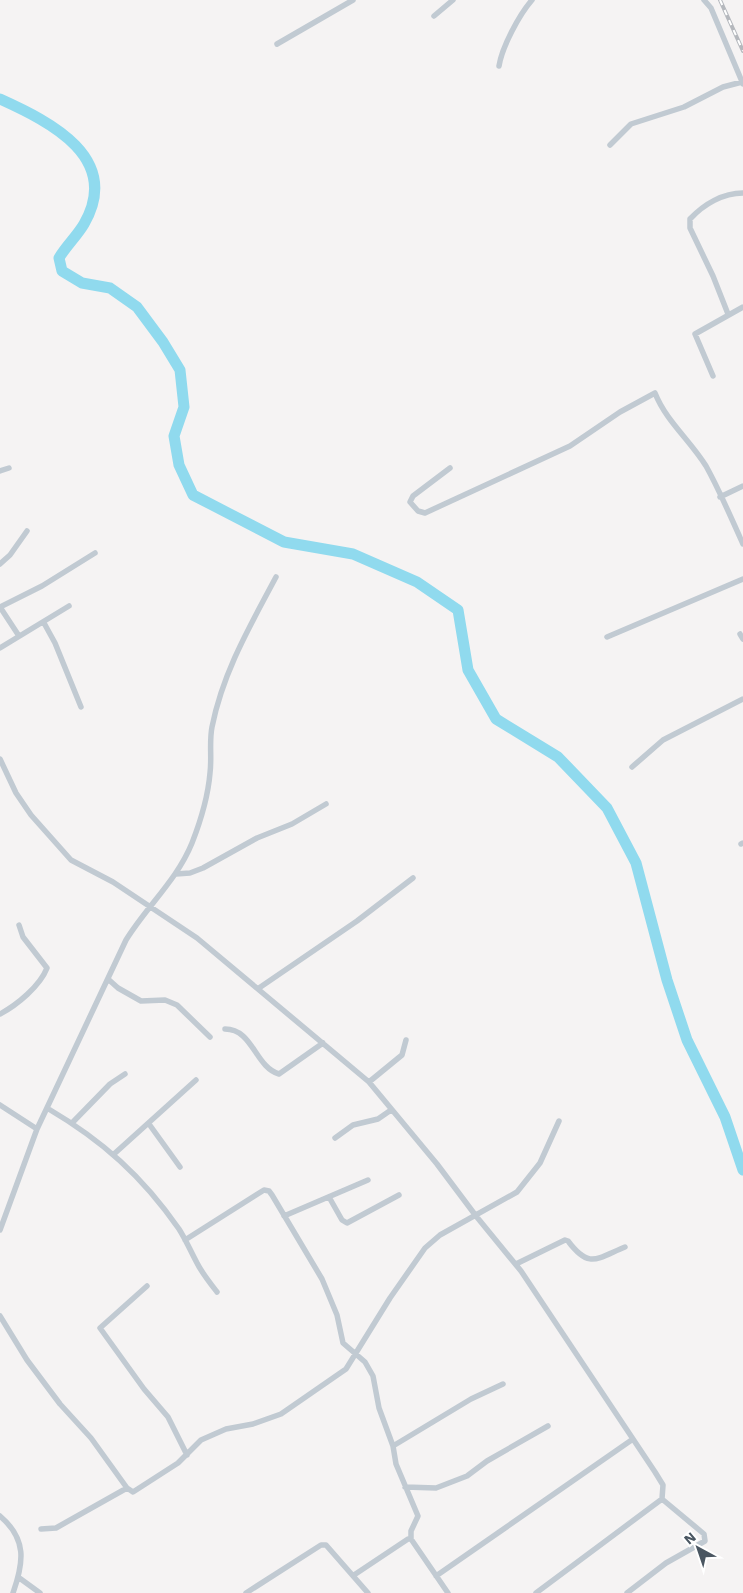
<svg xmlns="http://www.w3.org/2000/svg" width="743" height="1593" font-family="'Work Sans',sans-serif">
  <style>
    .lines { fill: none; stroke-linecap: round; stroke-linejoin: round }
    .river { stroke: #90daee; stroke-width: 11 }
    .street { stroke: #c1cad2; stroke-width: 5.5 }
    .rail-casing { stroke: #b5b8bd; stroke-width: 4 }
    .rail { stroke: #fff; stroke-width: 2; stroke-dasharray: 5.5; stroke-linecap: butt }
  </style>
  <rect width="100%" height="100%" fill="#f5f3f3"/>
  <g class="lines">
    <path class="river" d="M 0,99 C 51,122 122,158 84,224 C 77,236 66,246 59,258 L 62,271 L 82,283 L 110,288 L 137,307 L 163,342 L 180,370 L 184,407 L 174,436 L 179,465 L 193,495 L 284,542 L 353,554 L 417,582 L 458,610 L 468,670 L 496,719 L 558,757 L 607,808 L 636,863 L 667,980 L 687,1040 L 725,1117 L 743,1170"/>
    <path class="street" d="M 704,0 L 711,8 L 743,84
      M 434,16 L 453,0
      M 277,44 L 353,0
      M 499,66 C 502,47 519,15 532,0
      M 610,145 L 631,124 L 684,107 L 723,87 L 742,82
      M 728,314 L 713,276 L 690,228 L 690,219 C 704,204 723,193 743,193
      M 713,376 L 695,334 L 743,307
      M 450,468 L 413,496 L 410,502 L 418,511 L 425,513 L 570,446 L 620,412 L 655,393 C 666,421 690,440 706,466 C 720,491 731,518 743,544
      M 0,471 L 9,468
      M 720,497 L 743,486
      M 0,564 L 10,555 L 27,531
      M 0,607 L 42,586 L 95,553
      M 0,607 L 19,636
      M 44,623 L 55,643 L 81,707
      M 740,634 L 743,639
      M 607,637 L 743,579
      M 0,648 L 69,606
      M 0,759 L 16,793 L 31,815 L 71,860 L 113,882 L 197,938 L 369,1082 L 437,1164 L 476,1216 L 521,1271 L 655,1472 L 663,1485 L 662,1499 L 536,1593
      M 632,767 L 663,740 L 743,699
      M 741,844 L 743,843
      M 176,874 L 190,873 L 203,868 L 257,838 L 292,824 L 326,804
      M 108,979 L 118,988 L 141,1001 L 165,1000 L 177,1005 L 210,1037
      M 259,988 L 357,921 L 413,878
      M 0,1014 C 17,1005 40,986 47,968 L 23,937 L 19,925
      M 225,1029 C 253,1029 255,1067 279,1074 L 323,1043
      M 369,1082 L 402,1055 L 406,1040
      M 0,1105 L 37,1129
      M 47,1108 C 103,1141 142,1176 179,1229 C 186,1240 191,1252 197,1263 C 202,1273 210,1283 217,1292
      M 72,1123 L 110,1084 L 125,1074
      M 149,1124 L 180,1167
      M 335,1138 L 353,1125 L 378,1119 L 391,1110
      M 114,1154 L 196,1080
      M 329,1197 L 342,1220 L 347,1223 L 399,1195
      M 284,1216 L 368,1180
      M 0,1230 L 37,1129 L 126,940 C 147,906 177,880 192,843 C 201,820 208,797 210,773 C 212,758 209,742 212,727 C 223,672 250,626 276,577
      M 185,1240 L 264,1190 L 269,1191 L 272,1195 L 322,1279 L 337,1315 L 343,1343 L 365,1362 L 373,1376 L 379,1408 L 393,1446 L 396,1464 L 418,1516 L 411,1531 L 411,1539
      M 516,1264 L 565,1240 L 568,1241 C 589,1269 596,1259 625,1247
      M 147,1286 L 100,1328 L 144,1389 L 168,1417 L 187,1455
      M 0,1316 L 27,1360 L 60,1404 L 91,1438 L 127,1488 L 133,1492 L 178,1463 L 201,1440 L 226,1429 L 253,1424 L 281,1414 L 346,1369 L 390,1298 L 425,1248 L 440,1235 L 517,1192 L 540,1163 L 559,1121
      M 393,1446 L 471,1399 L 503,1384
      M 405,1487 L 436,1488 L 467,1476 L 487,1461 L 548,1426
      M 0,1516 C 27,1539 24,1562 13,1593
      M 41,1529 L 56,1528 L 127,1488
      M 354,1575 L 408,1539 L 411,1539 L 448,1593
      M 436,1576 L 633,1439
      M 18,1577 L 40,1593
      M 246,1593 L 321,1545 L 326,1545 L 368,1593
      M 627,1593 L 666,1563 L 705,1541 L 704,1534 L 662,1499"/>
    <defs>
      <path id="rail" d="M 720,0 L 743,51"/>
    </defs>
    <use href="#rail" class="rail-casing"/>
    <use href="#rail" class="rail"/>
  </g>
  <g transform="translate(698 1548) rotate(320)" stroke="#ffffff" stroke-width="4" paint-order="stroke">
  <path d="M0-4L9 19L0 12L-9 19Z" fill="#4a5661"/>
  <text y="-8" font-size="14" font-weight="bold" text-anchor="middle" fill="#4a5661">N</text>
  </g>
</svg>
